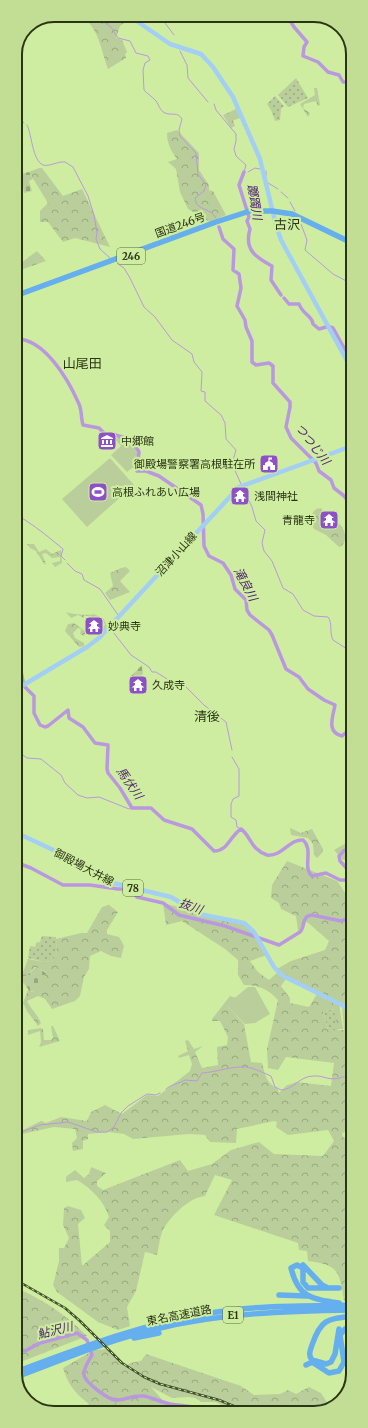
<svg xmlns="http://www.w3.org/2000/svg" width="368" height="1428" font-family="Merriweather,'Noto Sans JP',serif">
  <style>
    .grass { fill: url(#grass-dots) }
    .forest { fill: url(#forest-crowns) }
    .cemetery { fill: url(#cemetery-stones) }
    .green { fill: #bace9b }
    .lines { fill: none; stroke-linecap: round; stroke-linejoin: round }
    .stream { stroke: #ba98df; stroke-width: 1 }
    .river { stroke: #ba98df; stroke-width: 3.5 }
    .major { stroke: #a3cff5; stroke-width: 4.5 }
    .highway { stroke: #65afee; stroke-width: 5.5 }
    .rail-casing { stroke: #42502a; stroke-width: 2.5 }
    .rail { stroke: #cfeda0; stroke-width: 1; stroke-dasharray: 3; stroke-linecap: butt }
    .labels { text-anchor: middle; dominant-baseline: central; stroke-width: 4; stroke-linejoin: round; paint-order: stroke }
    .shield { fill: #cfeda0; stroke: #5c6c3f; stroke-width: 1 }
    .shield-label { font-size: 10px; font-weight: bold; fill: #2a3516 }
    .street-label { font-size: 11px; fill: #2a3516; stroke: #cfeda0 }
    .poi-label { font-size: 11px; fill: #2a3516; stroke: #cfeda0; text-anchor: start }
    .water-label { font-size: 12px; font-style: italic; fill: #4c1e71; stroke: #cfeda0 }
    .quarter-label { font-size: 13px; fill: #2a3516; stroke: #cfeda0 }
    .rim { fill: none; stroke: #2a3516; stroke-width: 2 }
  </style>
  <defs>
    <pattern id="grass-dots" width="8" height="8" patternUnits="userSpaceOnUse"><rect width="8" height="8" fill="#bace9b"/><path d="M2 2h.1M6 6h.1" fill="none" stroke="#97a87d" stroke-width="1.8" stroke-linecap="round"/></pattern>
    <pattern id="forest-crowns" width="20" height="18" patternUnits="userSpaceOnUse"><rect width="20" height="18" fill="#bace9b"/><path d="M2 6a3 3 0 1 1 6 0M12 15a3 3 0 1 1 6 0" fill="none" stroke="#97a87d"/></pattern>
    <pattern id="cemetery-stones" width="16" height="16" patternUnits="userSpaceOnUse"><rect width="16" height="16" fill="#bace9b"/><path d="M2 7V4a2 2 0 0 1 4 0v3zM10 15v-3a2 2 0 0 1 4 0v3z" fill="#97a87d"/></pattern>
  </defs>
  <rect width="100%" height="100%" fill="#cfeda0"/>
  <path class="grass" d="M 296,78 L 308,98 L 288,107 L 278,95 Z
    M 275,96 L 284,106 L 281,109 L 280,120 L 275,121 L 271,110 L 267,104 Z
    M 42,936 L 56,937 L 57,954 L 52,961 L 44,962 L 28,958 L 30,946 L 35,947 L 36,943 L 40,942 Z
    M 342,1005 L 353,1012 L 353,1024 L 349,1025 L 344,1030 Z
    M 335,1009 L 338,1030 L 328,1030 L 323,1011 Z"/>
  <path class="forest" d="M 81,15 L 125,15 L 129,20 L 120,26 L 116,38 L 122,40 L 127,52 L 125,54 L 126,58 L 108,69 C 100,47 100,31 81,15 Z
    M 314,88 L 317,88 L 320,105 L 318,106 L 316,101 L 304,104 L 303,108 L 310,113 L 308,117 L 300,104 L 315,95 Z
    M 236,109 L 241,118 L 233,120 L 235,126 L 231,128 L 223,115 Z
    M 177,130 L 199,153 L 199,170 L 209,185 L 209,190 L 213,191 L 226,215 L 210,222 L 188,209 L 180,192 L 176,169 L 168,162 L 177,159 C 171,151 167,143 167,133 Z
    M 39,168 L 42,168 L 63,196 L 82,189 L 110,247 L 75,238 L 63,242 L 48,222 L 40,222 L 40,211 L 48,203 L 29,172 Z
    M 37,251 L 46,261 L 15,272 L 15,265 L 17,266 Z
    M 321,508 L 324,513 L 323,523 L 328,528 L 340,524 C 346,533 347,538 342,546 L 339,547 L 326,535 L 314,529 C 310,520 309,516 316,509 Z
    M 27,544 L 34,544 L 39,552 L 46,549 L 52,554 L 61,550 L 62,563 L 55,567 L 52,563 L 60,561 L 60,557 L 52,558 L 46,553 L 42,554 L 46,564 L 44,564 L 36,551 L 30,548 Z
    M 126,567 L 130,571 L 120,581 L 130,592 L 110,600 L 105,593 L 113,586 L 110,573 L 121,568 Z
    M 66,612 C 70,614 90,616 94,614 L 104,619 L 107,627 L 98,636 L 89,627 L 91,624 L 96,625 L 98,631 L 105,625 L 103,620 L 84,615 L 84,618 L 78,615 L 71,618 Z
    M 74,623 L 86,632 L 84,636 L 80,634 L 81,629 L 78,628 L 73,633 L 75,638 L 84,643 L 84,646 L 79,647 L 65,631 L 68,624 Z
    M 290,828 L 301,833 L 312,829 L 323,849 L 322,853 L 317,858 L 314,855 L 313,844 L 308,838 L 291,835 Z
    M 353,839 L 353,859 L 343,860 L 334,850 Z
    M 287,861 L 337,881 L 348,897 L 353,897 L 353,1012 L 298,984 L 277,969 L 291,961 L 325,950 L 329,941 L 305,920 L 302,929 L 298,931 L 296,916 L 281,909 L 279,903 L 271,898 L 272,885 Z
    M 163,903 L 242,924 L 256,934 L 267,955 L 250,961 L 258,972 L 269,980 L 277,973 L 286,979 L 281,986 L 290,998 L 290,1003 L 309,1007 L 317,994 L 339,1004 L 343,1029 L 337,1029 L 334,1009 L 323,1011 L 328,1030 L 344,1030 L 350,1024 L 353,1023 L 353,1124 L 342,1134 L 343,1137 L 353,1142 L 353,1301 L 344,1301 C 339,1272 340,1265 308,1261 L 307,1251 L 299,1250 L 298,1243 L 214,1215 L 232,1180 L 215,1175 L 205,1196 C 190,1197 172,1215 164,1228 C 160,1234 159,1247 157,1255 L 145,1252 L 136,1291 L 127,1307 L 130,1326 L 118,1330 L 98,1322 L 57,1292 L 53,1285 L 59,1261 L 59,1248 L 64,1248 L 69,1238 L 63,1225 L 64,1208 L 68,1206 L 81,1210 L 85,1218 L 78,1224 L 82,1266 L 110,1242 L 110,1231 L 104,1225 L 109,1217 C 104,1201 92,1189 77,1180 L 66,1182 L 66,1177 L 75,1170 L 84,1178 L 89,1174 L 91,1167 L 106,1173 L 97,1181 L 97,1186 L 103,1190 L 180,1160 L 188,1171 L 212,1164 L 231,1150 L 259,1142 L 274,1154 L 323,1156 L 334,1141 L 328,1130 L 288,1135 L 276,1127 L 277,1122 L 274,1121 L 237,1129 L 236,1143 L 210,1142 L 205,1135 L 189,1134 L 133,1139 L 124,1134 L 109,1132 L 88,1134 L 88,1139 L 83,1141 L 83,1149 L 73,1151 L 72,1143 L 77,1138 L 75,1129 L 54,1127 L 22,1134 L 23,1130 L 41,1121 L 46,1123 L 61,1117 L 87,1121 L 91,1112 L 105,1105 L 122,1114 L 147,1095 L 158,1096 L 190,1071 L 192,1064 L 189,1055 L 179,1058 L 178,1056 L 188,1051 L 185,1041 L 188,1040 L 194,1049 L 203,1046 L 195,1052 L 202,1068 L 218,1065 L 217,1047 L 227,1045 L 228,1037 L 220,1021 L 212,1021 L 212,1019 L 230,996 L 236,998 L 228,1007 L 244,1024 L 251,1062 L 262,1063 C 265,1074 266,1083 277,1088 L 279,1093 L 286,1086 L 296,1082 L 331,1086 L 334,1063 L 286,1057 L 278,1070 L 268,1068 L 267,1049 L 278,1000 C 268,989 258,985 244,985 L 238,975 L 238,960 L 225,949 L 182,921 L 166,925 Z
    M 109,905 L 118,912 L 107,930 L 107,934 L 119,937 L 124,946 L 121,958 L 111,956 L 101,951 L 90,956 L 89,969 L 84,977 L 80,996 L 75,1001 L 52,1009 L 45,999 L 38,996 L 27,1001 C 31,1009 38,1015 41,1023 L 38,1026 L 27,1011 L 23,1003 L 28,990 L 32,992 C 39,986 43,981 46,972 L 35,967 L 22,980 L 27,989 L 19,977 L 23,972 L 28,959 L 44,962 L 52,961 L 57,954 L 56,939 L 81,933 L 87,933 L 102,907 Z
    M 51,1026 L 53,1026 L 60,1041 L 39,1047 L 41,1042 L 40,1031 L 28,1035 L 28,1030 L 41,1028 L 43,1029 L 44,1040 L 51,1040 L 53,1038 Z
    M 21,1290 C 47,1302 67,1316 87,1336 L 18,1363 L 16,1355 L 16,1304 Z
    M 107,1349 L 125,1367 L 130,1363 L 141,1361 L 146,1354 L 241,1386 L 254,1395 L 280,1394 L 288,1390 L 296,1394 L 309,1387 L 321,1393 L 330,1407 L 321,1412 L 238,1412 L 215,1402 L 201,1402 L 196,1398 L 188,1397 L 172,1398 L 151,1387 L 165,1403 L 185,1412 L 68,1413 L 89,1404 C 75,1393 68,1385 63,1368 L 94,1350 Z"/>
  <path class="cemetery" d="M 29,172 L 33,179 L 29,181 L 32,191 L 24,193 L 21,174 Z
    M 142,665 L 143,674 L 133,682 L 131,676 Z
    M 36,967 L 46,973 C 43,981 39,989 30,992 L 22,980 Z"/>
  <path class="green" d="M 112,436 L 131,441 L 139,456 L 136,469 L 132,468 L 127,472 L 111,455 L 121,446 Z
    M 110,458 L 134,485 L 87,527 L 62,499 Z
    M 248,987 L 255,987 L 270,1014 L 255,1023 L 245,1024 L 228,1007 L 231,1001 Z"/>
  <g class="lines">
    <path class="stream" d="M 93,15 L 111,27 L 118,38 L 130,41 L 136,53 L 148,56 L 150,60 L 145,63 L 143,70 L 144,90 C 147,94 152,96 156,101 C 159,105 160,111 165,113 C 172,116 177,111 182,119 L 179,130 L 180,136 L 196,153 L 198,174 L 206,185 L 204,191 L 195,198 L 196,203 C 203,212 209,207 216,218
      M 159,15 L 174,35
      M 180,51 L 187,65 L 188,78 L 208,102
      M 214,104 L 216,110 L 236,134 L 236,141 L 234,149 L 236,156 L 246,165 L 244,172
      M 15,113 L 24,123
      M 27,125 C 32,134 32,160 43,165 C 49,167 58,161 65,162 L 73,167 L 88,196 L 94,215 L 97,233 L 96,239 L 100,249 L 110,258
      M 266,171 L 266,176
      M 248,172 L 255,168 L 260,169
      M 268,183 L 278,189
      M 281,192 L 288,198
      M 290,202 L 295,211
      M 301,224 L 307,240 L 305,250 L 333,274 L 352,284
      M 118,264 L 124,268 L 130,278 L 144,307 L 155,317 L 172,340 L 192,354 L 194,362 L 202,372 L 201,391 L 205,392 L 205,401 L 221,415 L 225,423 L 226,439 L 236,450 L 232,464 L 241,484
      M 243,488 L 252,507 L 256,521 L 265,530 L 262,543 L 264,551 L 272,561 L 283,588 L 293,594 L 303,610 L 314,616 L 328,617 C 333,624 329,632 333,640 L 347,649 L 353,657
      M 15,509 C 22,511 19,517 25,520 C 39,529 51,539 63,549 L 61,556 L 65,560
      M 67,563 L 75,571 L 82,574 L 84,580 L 100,589 L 118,615
      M 110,628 L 131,655 L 149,667 L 152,672 L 156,672 L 178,686 L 183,684 L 204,705 L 226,722 L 232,750
      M 15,749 L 27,758 L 41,759 L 61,775 L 65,783 L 78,795 L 87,798 L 99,797 L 129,809 L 132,808
      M 232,757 L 239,769 L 239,796 L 233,799 L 231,804 L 231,817 L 236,820 L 237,827 L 241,829
      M 16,1076 L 18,1082 L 16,1087
      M 166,1089 C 172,1084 178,1084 185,1080 L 197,1081 L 202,1073 C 217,1072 231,1066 246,1067 C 255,1068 263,1073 271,1076 L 275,1087 L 281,1090 C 293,1090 300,1076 313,1076 C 326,1075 327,1082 343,1077 C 348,1076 351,1076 353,1070
      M 16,1130 L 21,1132 L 40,1125 L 68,1122 L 97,1132 L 107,1132 L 114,1127 L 121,1113 L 128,1106 L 147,1094 L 156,1095 L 160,1093
      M 108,1413 L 114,1408 L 117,1400"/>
    <path class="river" d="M 281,15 L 287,16 L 294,27 L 307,42 L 304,47 L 303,56 L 318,62 L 328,72 L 339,75 L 343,82 L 352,82
      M 244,172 L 239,185 L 249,217 L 247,221 L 250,229 C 244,249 255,257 272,266 L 271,280 L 281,295
      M 219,227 L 223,239 L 234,249 L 233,270 L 239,274 L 241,288 L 237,306 L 245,320 L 246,327 L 252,341 L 252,362 L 256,365 L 269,363 L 273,366 L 273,383 L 290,402 L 290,407 L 286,427 L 291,438 L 316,463 L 319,471 L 331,480 L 334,488 L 343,495 L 353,507
      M 284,298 L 289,304 L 299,304 C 303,315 312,315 313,324 L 319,329 L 326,327
      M 331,327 L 333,328 L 352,362
      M 15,339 C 44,337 69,381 79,404 C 82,411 81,419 83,425 L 99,428 L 107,436 L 112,434 L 132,440 L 139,452 L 137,471 L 146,471 L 159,476 L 201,505 L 203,514 L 204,546 L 209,556 L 223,563 L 231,575 L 235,589 L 246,600 L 247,610 L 250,615 L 269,630 L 272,635 L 286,669 L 299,677 L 308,689 L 324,700 L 335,705 C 333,717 326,732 342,736 L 350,729 L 353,728
      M 15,667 L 21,671 L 24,686 L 34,696 L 34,713 L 40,725 L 45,727 L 48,726 L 68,710 L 69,718 L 83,727 L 95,743 L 108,745 L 107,769 L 108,773 L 120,788 L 132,808 L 151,808 L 164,820 L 192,829 L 214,851 C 228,851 230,836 241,829 C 251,836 250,849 267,855 C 282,857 289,839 303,840 C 314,849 302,868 312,876 L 326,873 L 340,880 L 346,880 L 351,873 L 340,861 L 339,856 L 344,851 L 353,850
      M 15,862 L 31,868 L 63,885 L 90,885 L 118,889 L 129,889 L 137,897 L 163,903 L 179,915 L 225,926 L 279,945 L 300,932 C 306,926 301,916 312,915 L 341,921 L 353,917
      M 16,1330 L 16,1331
      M 16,1342 L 18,1349 L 25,1351 L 40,1343 L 77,1333 L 87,1340 L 92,1355 C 89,1360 83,1369 84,1375 C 85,1382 109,1401 117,1400 C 127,1400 131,1395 144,1396 C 153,1398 161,1402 170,1404 C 187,1407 202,1406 218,1412"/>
    <path class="major" d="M 128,15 L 170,44 L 201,54 L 213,67 L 233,97 L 260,159 L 276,225 L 281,240 L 352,370
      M 15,690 L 87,647 L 99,638 L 239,487 L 352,446
      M 15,832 L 81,863 L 113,883 L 171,897 L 199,914 L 244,923 L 254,932 L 274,967 L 283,976 L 342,1005 L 353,1013"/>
    <path class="highway" d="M 15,296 L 216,222 L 250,211 L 272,211 L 292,214 L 352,243
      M 303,1265 L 322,1285 L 328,1288
      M 339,1288 L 308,1288 L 303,1282 L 303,1268 L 297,1265 L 291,1268 C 298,1297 311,1299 339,1303
      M 279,1295 L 307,1296
      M 161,1319 L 180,1313
      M 339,1329 L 335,1354 L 331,1362 L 326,1364 L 312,1360 C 308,1355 310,1351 312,1345 C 321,1319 327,1319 353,1316
      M 134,1338 L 159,1333
      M 306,1365 L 312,1362 L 329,1373 L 339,1371 L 344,1362 L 340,1335 L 345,1329
      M 16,1372 C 80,1348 142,1324 210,1313 C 257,1305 305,1306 353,1305
      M 16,1377 C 62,1360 108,1340 156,1329 C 221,1313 287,1311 353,1310"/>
    <defs>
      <path id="rail" d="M 16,1280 L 65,1308 L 80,1321 L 122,1363 L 144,1377 L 160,1384 L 219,1400 L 248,1412"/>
    </defs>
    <use href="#rail" class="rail-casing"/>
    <use href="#rail" class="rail"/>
  </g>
  <defs>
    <symbol id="museum-square" viewBox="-11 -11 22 22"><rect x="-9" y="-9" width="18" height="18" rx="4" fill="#8e50c6" stroke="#cfeda0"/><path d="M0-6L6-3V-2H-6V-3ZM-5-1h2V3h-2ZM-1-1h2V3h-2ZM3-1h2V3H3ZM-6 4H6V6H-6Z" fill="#fff"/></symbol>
    <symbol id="civic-square" viewBox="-11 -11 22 22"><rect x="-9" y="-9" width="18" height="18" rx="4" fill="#8e50c6" stroke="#cfeda0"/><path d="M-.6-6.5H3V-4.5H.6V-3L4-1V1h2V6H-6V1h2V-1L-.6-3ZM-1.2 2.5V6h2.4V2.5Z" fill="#fff"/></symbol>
    <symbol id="stadium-square" viewBox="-11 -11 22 22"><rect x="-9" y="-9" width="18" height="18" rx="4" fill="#8e50c6" stroke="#cfeda0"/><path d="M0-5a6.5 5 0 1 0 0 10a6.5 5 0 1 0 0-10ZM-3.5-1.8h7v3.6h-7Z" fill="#fff"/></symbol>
    <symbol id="temple-square" viewBox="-11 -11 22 22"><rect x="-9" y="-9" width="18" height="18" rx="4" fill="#8e50c6" stroke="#cfeda0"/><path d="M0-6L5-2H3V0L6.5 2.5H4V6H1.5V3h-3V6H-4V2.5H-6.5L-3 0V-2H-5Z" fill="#fff"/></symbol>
  </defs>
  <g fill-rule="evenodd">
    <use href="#museum-square" x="96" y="430" width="22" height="22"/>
    <use href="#civic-square" x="258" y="453" width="22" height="22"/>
    <use href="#stadium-square" x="87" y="481" width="22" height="22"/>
    <use href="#temple-square" x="229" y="485" width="22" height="22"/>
    <use href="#temple-square" x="318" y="509" width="22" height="22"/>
    <use href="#temple-square" x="83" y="615" width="22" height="22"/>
    <use href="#temple-square" x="127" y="674" width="22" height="22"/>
  </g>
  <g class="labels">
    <g class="shield">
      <rect x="117" y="248" width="28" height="16" rx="3"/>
      <rect x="123" y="880" width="20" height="16" rx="3"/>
      <rect x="223" y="1307" width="20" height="16" rx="3"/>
    </g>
    <g class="shield-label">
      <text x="131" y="256">246</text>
      <text x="133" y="888">78</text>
      <text x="233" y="1315">E1</text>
    </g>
    <g class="street-label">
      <text transform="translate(180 225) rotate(-20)">国道246号</text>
      <text transform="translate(176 554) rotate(-48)">沼津小山線</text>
      <text transform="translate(84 867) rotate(28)">御殿場大井線</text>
      <text transform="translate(179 1315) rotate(-11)">東名高速道路</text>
    </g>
    <g class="poi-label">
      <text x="121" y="441">中郷館</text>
      <text x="255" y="464" text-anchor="end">御殿場警察署高根駐在所</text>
      <text x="112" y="492">高根ふれあい広場</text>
      <text x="254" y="496">浅間神社</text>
      <text x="315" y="520" text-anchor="end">青龍寺</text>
      <text x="108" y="626">妙典寺</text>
      <text x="152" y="685">久成寺</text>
    </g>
    <g class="water-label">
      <text transform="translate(255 202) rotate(80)">躑躅川</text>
      <text transform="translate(313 444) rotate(52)">つつじ川</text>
      <text transform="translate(246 584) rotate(62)">滝良川</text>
      <text transform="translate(130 783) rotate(55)">馬伏川</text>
      <text transform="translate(191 906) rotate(19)">抜川</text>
      <text transform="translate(55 1330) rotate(-14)">鮎沢川</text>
    </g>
    <g class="quarter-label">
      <text x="287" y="224">古沢</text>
      <text x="82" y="363">山尾田</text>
      <text x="207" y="716">清後</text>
    </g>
  </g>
  <path d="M0 0H368V1428H0ZM54 22H314A32 32 0 0 1 346 54V1374A32 32 0 0 1 314 1406H54A32 32 0 0 1 22 1374V54A32 32 0 0 1 54 22Z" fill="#c2de95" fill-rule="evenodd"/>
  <path class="rim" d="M54 22H314A32 32 0 0 1 346 54V1374A32 32 0 0 1 314 1406H54A32 32 0 0 1 22 1374V54A32 32 0 0 1 54 22Z"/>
</svg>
